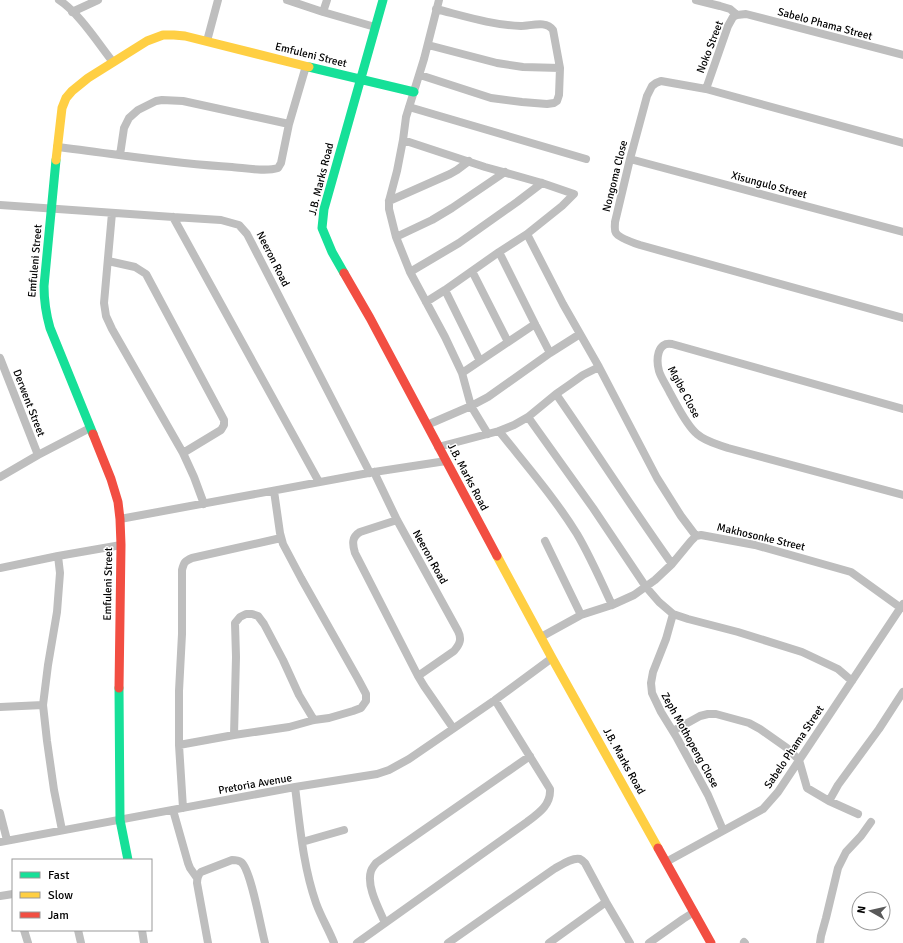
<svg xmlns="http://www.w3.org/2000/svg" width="903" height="943" font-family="Signika,sans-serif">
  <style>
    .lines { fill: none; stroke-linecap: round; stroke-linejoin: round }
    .street { stroke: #bebebe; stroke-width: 8 }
    .fast { stroke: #16e098; stroke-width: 9 }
    .slow { stroke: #ffcf43; stroke-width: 9 }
    .jam { stroke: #f24e42; stroke-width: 9 }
    .labels { text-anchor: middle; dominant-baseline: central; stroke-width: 3; stroke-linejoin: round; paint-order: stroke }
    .street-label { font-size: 11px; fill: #000; stroke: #fff }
  </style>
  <rect width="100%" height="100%" fill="#fff"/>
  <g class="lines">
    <path class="street" d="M 59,0 C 79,13 98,43 113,62
      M 287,0 L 323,12 L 327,0
      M 439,0 L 424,59 L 406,117 L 403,140 L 397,171 L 389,201 L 389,209 L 396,237 L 410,272 L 445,337 L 462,373 L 471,406 L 488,434
      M 696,0 L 720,6 L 730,9 L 737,15 L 746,14 L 903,55
      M 72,12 L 98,0
      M 323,12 L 375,27
      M 207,41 L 218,0
      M 428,45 L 497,63 L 523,67 L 560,68
      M 420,75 L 491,98 L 522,102 L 547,104 L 554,103 L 557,101 L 559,95 L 560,68 L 553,30 C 546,20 531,26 521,26 C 492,25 464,16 436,9
      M 706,89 L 728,26 L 733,17 L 737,15
      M 409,107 L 586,159
      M 403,140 L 485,167 L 542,183 L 574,194 L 562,206 L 527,234 L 499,252 L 445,290 L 426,302
      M 903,143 L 706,89 L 661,81 L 656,83 L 652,86 L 647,96 L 630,159 L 615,222 C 615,226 614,230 616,233 C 619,238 634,243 640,245 L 903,318
      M 57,147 C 116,154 174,164 232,167 C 245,168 266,172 278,168 L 281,163 L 289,124 L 306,66
      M 120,155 L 124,128 L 129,118 L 138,110 L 156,101 L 162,100 L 183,101 L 289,124
      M 630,159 L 903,232
      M 389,201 L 450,174 L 457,170 L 469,161
      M 0,205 L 173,217 L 221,220 L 239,225 L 247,234 L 370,473
      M 112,213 L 104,303 L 106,316 L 112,329 L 183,453 L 194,477 L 204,504
      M 173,217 L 319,482
      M 527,234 L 563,304 L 599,367 L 657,478 L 681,516 L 696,536
      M 396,237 L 432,220 L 452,208 L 505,172
      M 499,252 L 535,324 L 550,353
      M 108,261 L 135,267 L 146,274 L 224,420 L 224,425 L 221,430 L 183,453
      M 472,271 L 508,342
      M 410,272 L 459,243 L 517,202 L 542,183
      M 445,290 L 480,361
      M 0,358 L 38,455
      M 462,373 L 535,324
      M 556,394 C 595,450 632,508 672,564
      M 903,409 L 672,344 C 657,341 656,360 659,371 C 661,378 667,386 670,393 C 677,405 686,425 697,434 C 706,442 717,444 728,448 L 903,495
      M 528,417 L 593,508 L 646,587 L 659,602 L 673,614 L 688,619 L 738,632 L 802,652 L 838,669 L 852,681
      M 427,425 L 471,406 L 488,397 L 550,353 L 580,334
      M 499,431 C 526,465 554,497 577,534 C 590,556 601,581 612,605
      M 438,447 L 499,431 L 514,425 L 528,417 L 556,394 L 569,385 L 583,375 L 599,367
      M 374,472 L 397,520 L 458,631 C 462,639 460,644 454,651 L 418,676
      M 0,477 L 38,455 L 90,428
      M 120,519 L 374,472 L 446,461
      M 397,520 L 360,532 C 352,537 352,543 355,553 L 418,676 L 424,686 L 453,728
      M 545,541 L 581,615
      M 58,556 L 60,573 L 57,612 L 48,665 L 43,705 L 47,741 L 54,790 L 62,830
      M 0,568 L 58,556 L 121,545
      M 673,614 L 666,639 L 653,672 L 651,683 L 652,693 L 661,712 L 677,738 L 708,795 L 723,830
      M 541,637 L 581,615 L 612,605 L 634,595 L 655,580 L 672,564 L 691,541 L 696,536 L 701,535 L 755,545 L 851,572 L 901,608
      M 0,707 L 43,705
      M 673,731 L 700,716 L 708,714 L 716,714 L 749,723 L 760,729 L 787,748 L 799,760 L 807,788 L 829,801 L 858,814
      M 234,735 L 236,657 L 235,623 L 240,617 L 246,614 L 252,614 L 258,616 L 264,624 L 283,660 L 299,695 L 314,720
      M 179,745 L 234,735 L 289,727 L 314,720 L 329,718 L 353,711 L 361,708 L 366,701 L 366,694 L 358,679 L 301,578 L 283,544 L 280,533 L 274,491
      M 295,787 C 300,826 303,866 316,903 C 321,917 329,930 334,943
      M 829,801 L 838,785 L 879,729 L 903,692
      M 183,808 L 179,745 L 179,691 L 182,634 L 182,570 C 184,562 185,561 192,558 L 281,538
      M 173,810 L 188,863 L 190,868 L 197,878
      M 0,813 L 7,840
      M 0,842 L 295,787 L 377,774 L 389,770 L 409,759 L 495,700 L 552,658
      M 302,842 L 344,830
      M 666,862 L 763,809 L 778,792 L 903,604
      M 0,896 L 13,894
      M 385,923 C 379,909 366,886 371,871 C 372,868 374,866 376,863 L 530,756
      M 24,930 L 28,943
      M 78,930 L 81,943
      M 142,930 L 144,943
      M 744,942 L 745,943
      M 208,943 L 197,883 C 197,878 198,875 201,872 L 232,860 C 235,860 238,860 241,862 C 251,869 261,929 265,943
      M 357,943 L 527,822 C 539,813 551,805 550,789 L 495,700
      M 448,943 L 554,869 C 560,866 572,857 580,859 C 582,860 584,862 585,863 L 606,902 L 630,943
      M 549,943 L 606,902
      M 649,943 L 683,919 L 694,912
      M 820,943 L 821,936 L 826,918 L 838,868 L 846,852 L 861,836 L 871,822"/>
    <path class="fast" d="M 309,67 L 414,92
      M 56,160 L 44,286 C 44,301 46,314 50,328 L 93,434
      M 344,273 L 332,252 L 322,228 L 324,209 L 383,0
      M 119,688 L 120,820 L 128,860"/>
    <path class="slow" d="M 56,160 L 62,108 L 66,98 L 72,91 L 88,78 L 147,41 L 163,35 L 174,35 L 185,36 L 309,67
      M 497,556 L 552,658 L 658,848"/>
    <path class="jam" d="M 344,273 L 370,318 L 497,556
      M 93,434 L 111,479 L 118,502 L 120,519 L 121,545 L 119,688
      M 658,848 L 711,943"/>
  </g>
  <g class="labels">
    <g class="street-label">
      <text transform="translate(825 24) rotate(15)">Sabelo Phama Street</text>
      <text transform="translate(710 47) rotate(-69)">Noko Street</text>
      <text transform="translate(311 55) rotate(14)">Emfuleni Street</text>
      <text transform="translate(615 176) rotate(-76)">Nongoma Close</text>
      <text transform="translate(321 179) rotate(-76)">J.B. Marks Road</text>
      <text transform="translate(769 185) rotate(15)">Xisungulo Street</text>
      <text transform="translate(273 259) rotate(63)">Neeron Road</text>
      <text transform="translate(35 261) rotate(-85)">Emfuleni Street</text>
      <text transform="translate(684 392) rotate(62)">Mgibe Close</text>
      <text transform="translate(29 403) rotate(69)">Derwent Street</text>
      <text transform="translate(468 477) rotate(62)">J.B. Marks Road</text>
      <text transform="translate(761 537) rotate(13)">Makhosonke Street</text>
      <text transform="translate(430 557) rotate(61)">Neeron Road</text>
      <text transform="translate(108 584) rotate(-89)">Emfuleni Street</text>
      <text transform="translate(690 740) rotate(61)">Zeph Mothopeng Close</text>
      <text transform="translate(794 747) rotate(-56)">Sabelo Phama Street</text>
      <text transform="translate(624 761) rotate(61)">J.B. Marks Road</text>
      <text transform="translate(255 784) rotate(-10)">Pretoria Avenue</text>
    </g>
  </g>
  <rect x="12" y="859" width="140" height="72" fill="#ffffff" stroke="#999999"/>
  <rect x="20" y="872" width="20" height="6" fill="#16e098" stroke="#999999"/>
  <text x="48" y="879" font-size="12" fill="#000000">Fast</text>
  <rect x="20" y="892" width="20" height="6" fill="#ffcf43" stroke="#999999"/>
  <text x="48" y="899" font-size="12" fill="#000000">Slow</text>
  <rect x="20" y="912" width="20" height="6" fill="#f24e42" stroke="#999999"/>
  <text x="48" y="919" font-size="12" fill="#000000">Jam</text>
  <g transform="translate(871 911) rotate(278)"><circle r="19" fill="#ffffff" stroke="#999999"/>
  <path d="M0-3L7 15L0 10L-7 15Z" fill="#595959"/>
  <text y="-6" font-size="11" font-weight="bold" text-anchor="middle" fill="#000000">N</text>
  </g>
</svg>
